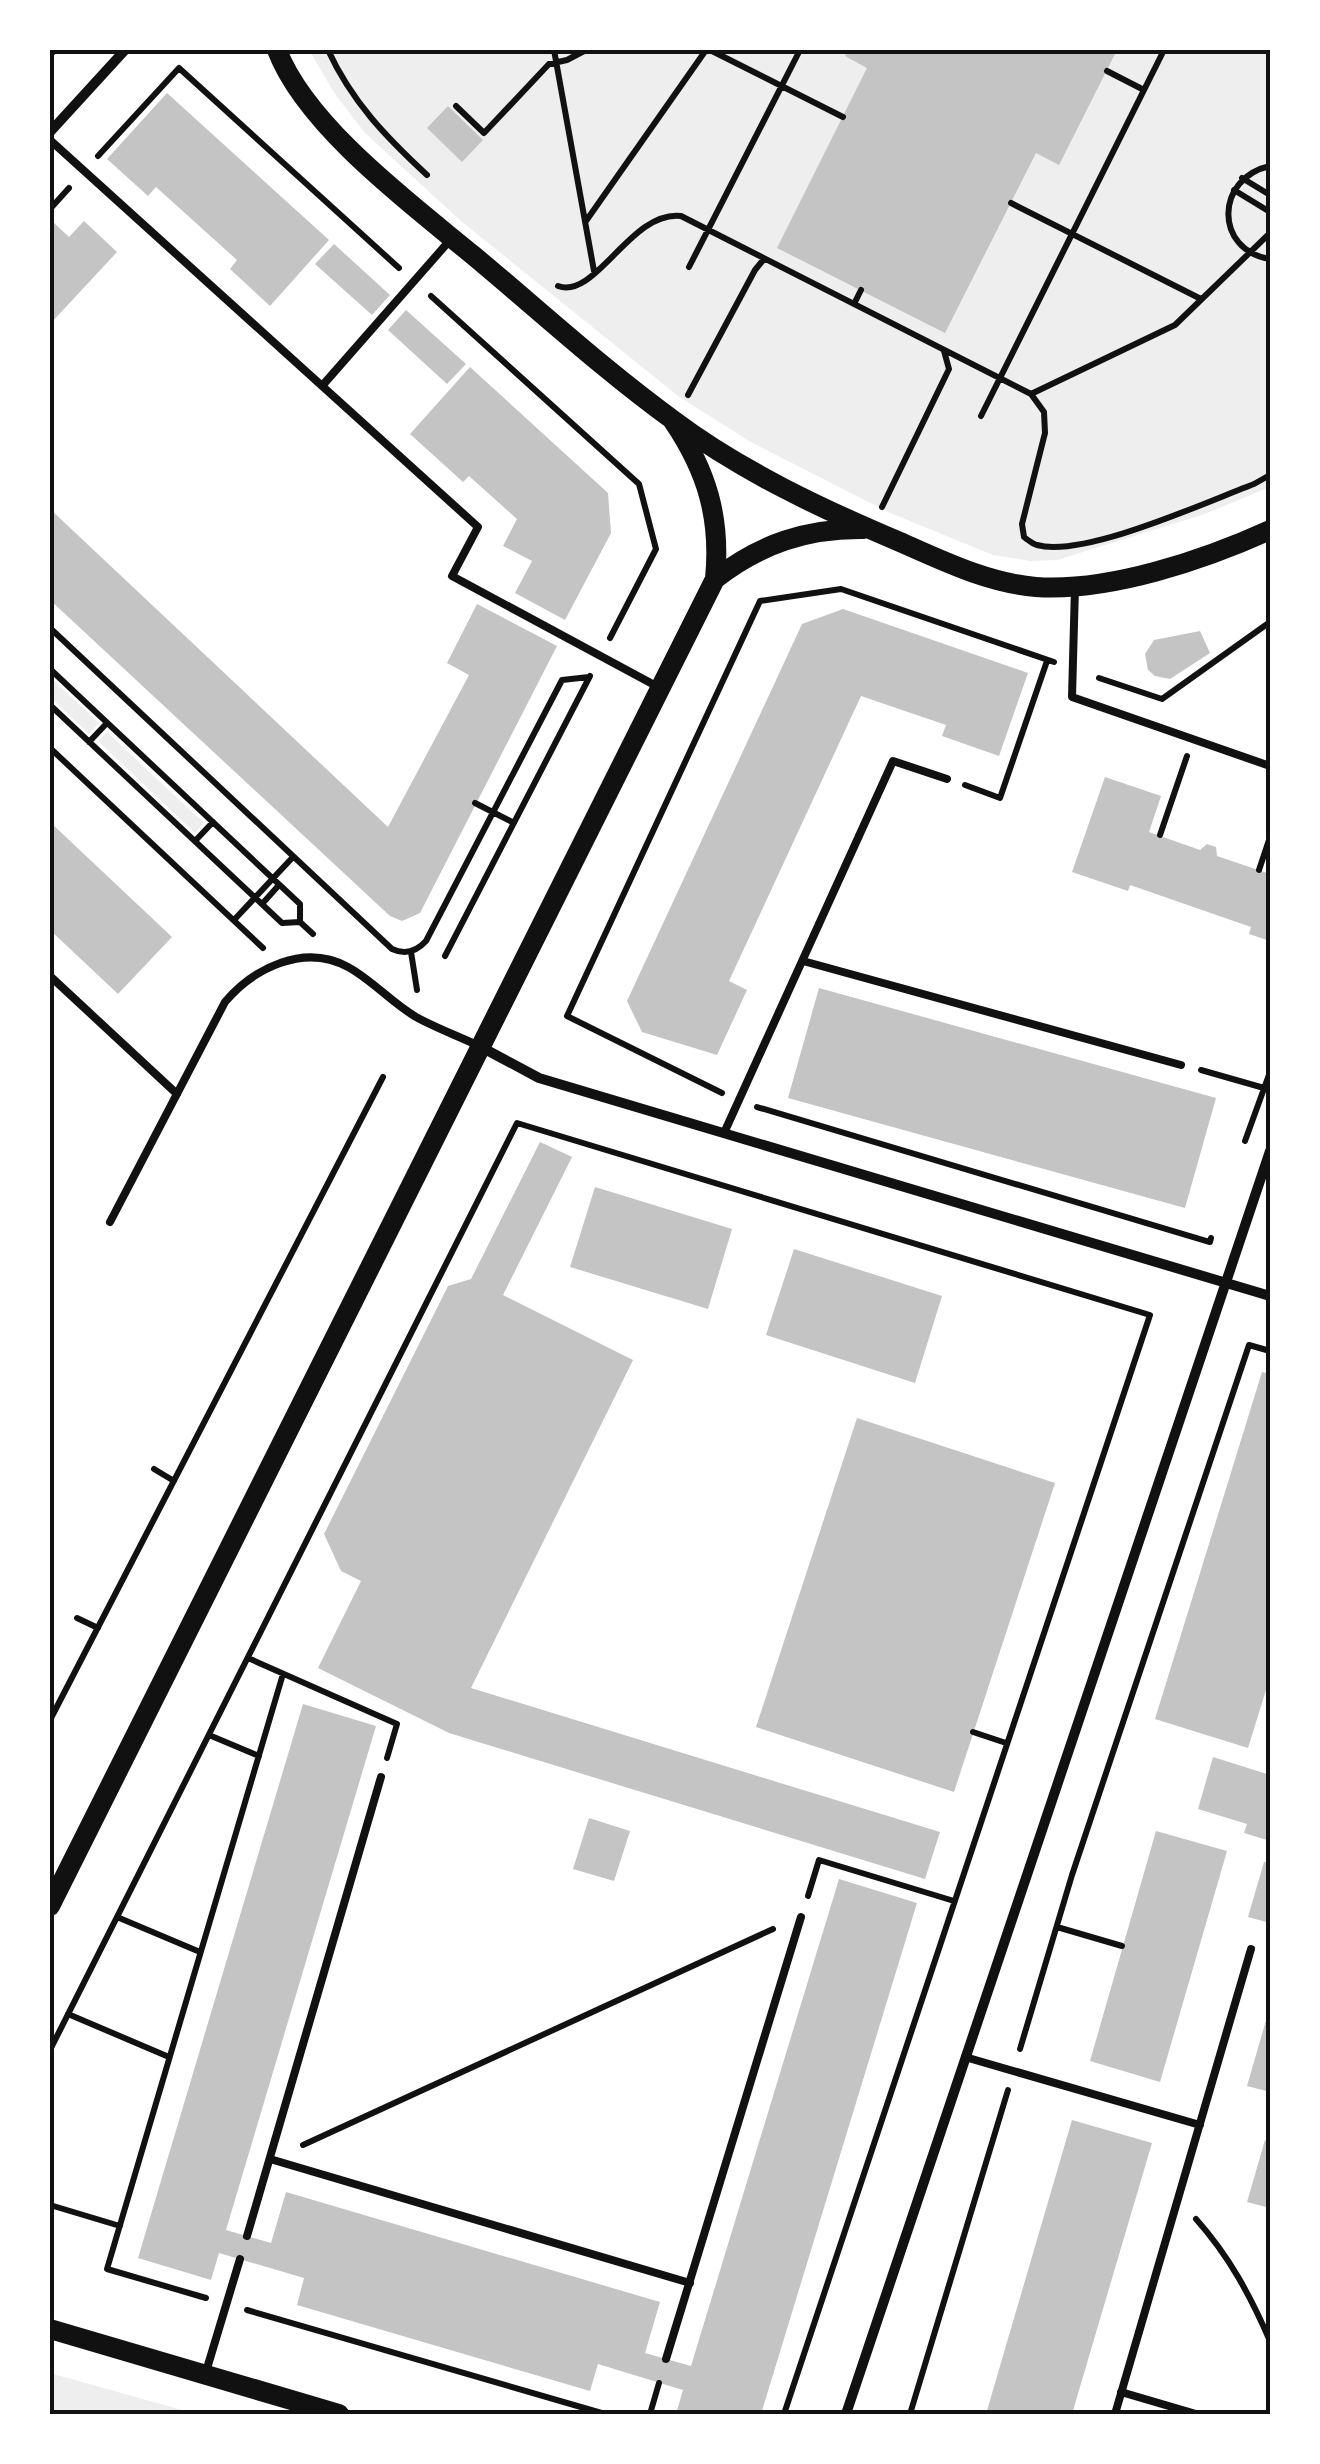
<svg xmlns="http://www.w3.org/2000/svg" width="1320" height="2464" font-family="'Fira Sans',sans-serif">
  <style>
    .green { fill: #eee }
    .building { fill: #c4c4c4 }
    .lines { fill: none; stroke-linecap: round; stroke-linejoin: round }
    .path { stroke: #111; stroke-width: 6 }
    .service { stroke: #111; stroke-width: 8 }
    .minor { stroke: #111; stroke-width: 10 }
    .secondary { stroke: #111; stroke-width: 20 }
    .neatline { fill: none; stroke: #111; stroke-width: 4 }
  </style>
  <rect width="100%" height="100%" fill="#fff"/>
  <path class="green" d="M 309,50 L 1270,50 L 1270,487 L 1205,514 L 1057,560 L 1031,561 L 993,555 L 888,512 L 749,441 L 678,396 L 461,221 L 365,133 L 335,94 Z
    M 50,677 L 99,723 L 89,734 L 50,697 Z
    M 107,732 L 204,823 L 195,833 L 98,741 Z
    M 50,2373 L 196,2414 L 50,2414 Z"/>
  <path class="building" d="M 848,50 L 1117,50 L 1059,165 L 1036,153 L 945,333 L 777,248 L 867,68 L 845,56 Z
    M 167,93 L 329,240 L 270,306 L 230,269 L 237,260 L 156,187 L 148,196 L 107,159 Z
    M 448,106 L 483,140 L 462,162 L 427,128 Z
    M 52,221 L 69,237 L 84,221 L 117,252 L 50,324 Z
    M 334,244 L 390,295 L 372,315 L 315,264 Z
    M 406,310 L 466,364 L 447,384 L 388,330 Z
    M 470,367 L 608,493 L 611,533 L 565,620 L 515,593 L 532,561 L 503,546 L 517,519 L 469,476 L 463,482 L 410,434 Z
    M 50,509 L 388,827 L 469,675 L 447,663 L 477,604 L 557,646 L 420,913 L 402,921 L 390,916 L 50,600 Z
    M 843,609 L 1028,673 L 999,756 L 942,736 L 946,725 L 861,696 L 729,981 L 747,990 L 717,1055 L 642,1032 L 627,1001 L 802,624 Z
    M 1200,631 L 1210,653 L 1170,679 L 1155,676 L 1148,670 L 1145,654 L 1154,640 Z
    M 1105,777 L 1161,796 L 1149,832 L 1200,850 L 1207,844 L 1216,847 L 1217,856 L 1270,874 L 1270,941 L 1249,934 L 1251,927 L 1130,885 L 1128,891 L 1072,872 Z
    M 50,822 L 172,937 L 118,994 L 50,930 Z
    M 819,988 L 1216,1098 L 1185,1208 L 788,1098 Z
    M 540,1142 L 572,1157 L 503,1295 L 633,1360 L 471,1688 L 940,1832 L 925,1879 L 449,1733 L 318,1668 L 361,1581 L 341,1571 L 324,1534 L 448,1286 L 471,1279 Z
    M 595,1187 L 732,1229 L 708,1309 L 570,1267 Z
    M 794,1249 L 942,1296 L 915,1383 L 766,1335 Z
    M 1262,1372 L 1270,1374 L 1270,1677 L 1248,1748 L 1155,1719 Z
    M 857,1418 L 1055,1483 L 954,1792 L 756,1727 Z
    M 303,1704 L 376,1726 L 226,2230 L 271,2243 L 286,2192 L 660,2302 L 645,2353 L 691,2366 L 839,1879 L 917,1903 L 761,2414 L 676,2414 L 683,2390 L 598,2364 L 590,2391 L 297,2305 L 304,2278 L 219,2253 L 211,2280 L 138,2258 Z
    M 1213,1757 L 1270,1775 L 1270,1841 L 1244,1833 L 1247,1824 L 1198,1809 Z
    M 589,1818 L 630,1831 L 614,1881 L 573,1869 Z
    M 1156,1831 L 1227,1851 L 1160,2082 L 1090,2061 Z
    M 1264,1862 L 1270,1863 L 1270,1923 L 1248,1917 Z
    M 1269,2010 L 1270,2010 L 1270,2092 L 1247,2086 Z
    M 1072,2120 L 1152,2143 L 1113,2275 L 1072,2414 L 986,2414 Z
    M 1265,2140 L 1270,2142 L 1270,2208 L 1247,2202 Z"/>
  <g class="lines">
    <path class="path" d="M 328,50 C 352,102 386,137 427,175
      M 554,50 L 594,271
      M 710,50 L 843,117
      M 50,55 L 55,50
      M 1107,71 L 1144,90
      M 456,106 L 484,133 L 549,64 L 567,60 L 586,50
      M 98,156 L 179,68 L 399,268
      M 1270,166 C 1215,178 1214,250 1270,259
      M 1242,178 L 1270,195
      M 1234,190 L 1270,212
      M 1011,203 L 1201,299
      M 50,209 L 69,188
      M 586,221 L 706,50
      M 689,267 L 800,50
      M 558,286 C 596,300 631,210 681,216 L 1031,394 L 1044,412 L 1045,433 L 1022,524 L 1024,537 C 1026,539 1035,545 1037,545 C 1084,558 1206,502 1254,484 L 1270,475
      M 431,296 L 639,484 L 656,549 L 610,638
      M 854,304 L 861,290
      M 1031,394 L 1175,325 L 1270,233
      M 688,395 L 755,270 L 764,259
      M 981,416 L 1164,50
      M 882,507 L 949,369 L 944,351
      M 50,628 L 392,949 C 405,955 416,952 426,941 L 562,680 L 589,677
      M 50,669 L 300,904 L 300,922 L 313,934
      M 1099,678 L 1162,699 L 1270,622
      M 50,705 L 282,923 L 300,922
      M 89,742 L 107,723
      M 50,748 L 263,948
      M 965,785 L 1000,798 L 1047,661
      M 475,803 L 514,823
      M 1160,835 L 1187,756
      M 195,841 L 213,822
      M 1259,870 L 1270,837
      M 262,904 L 279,885
      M 234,920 L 293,857
      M 411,952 L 417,990
      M 445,956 L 590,676
      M 1201,1070 L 1264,1088
      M 722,1093 L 567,1016 L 760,601 L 841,589 L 1054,662
      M 757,1107 L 1210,1242 L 1211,1238
      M 1245,1141 L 1270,1072
      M 154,1469 L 174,1481
      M 77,1618 L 98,1628
      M 248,1658 L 397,1724 L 387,1758
      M 50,1720 L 383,1077
      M 973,1732 L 1006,1743
      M 209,1735 L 259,1756
      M 808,1896 L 819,1860 L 954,1901
      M 117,1917 L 200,1952
      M 1057,1927 L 1122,1946
      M 68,2014 L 169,2057
      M 1020,2049 L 1072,1875 L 1249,1345 L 1270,1351
      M 50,2050 L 517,1123 L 1150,1315 L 784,2414
      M 303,2145 L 773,1929
      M 50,2205 L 120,2226
      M 1196,2219 C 1229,2256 1250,2295 1270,2341
      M 206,2298 L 107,2269 L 283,1674
      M 247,2310 L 605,2414
      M 650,2414 L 659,2383
      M 910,2414 L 1008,2090"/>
    <path class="service" d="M 50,140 L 478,527 L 452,576 L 660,688
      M 322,386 L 451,239
      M 1075,587 L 1072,697 L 1270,766
      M 803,961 L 1181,1065
      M 50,976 L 177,1094
      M 724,1133 L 893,761 L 947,779
      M 110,1222 L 225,1002 C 254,968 304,943 348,967 C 372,980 392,1003 416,1017 C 436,1028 458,1036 479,1046
      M 965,2057 L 1200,2125
      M 270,2159 L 690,2283
      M 247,2236 L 381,1777
      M 666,2359 L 801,1917
      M 205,2375 L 240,2259
      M 1121,2392 L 1196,2414
      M 1115,2414 L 1251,1949"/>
    <path class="minor" d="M 50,132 L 125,50
      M 481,1047 L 539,1078 L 1270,1296
      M 846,2414 L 1270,1151"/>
    <path class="secondary" d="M 277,50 C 306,126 411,204 474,256 C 540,311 604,370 673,420 C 741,471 822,509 900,542 C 943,561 988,583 1036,587 C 1109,592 1204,560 1270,530
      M 715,579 C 760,544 807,528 864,529
      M 50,1906 L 715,579 C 721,518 707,471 673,421
      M 50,2329 L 339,2414"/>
  </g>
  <rect width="1320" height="2464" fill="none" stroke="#ffffff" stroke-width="105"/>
  <rect x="52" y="52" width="1216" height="2360" class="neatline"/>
</svg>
